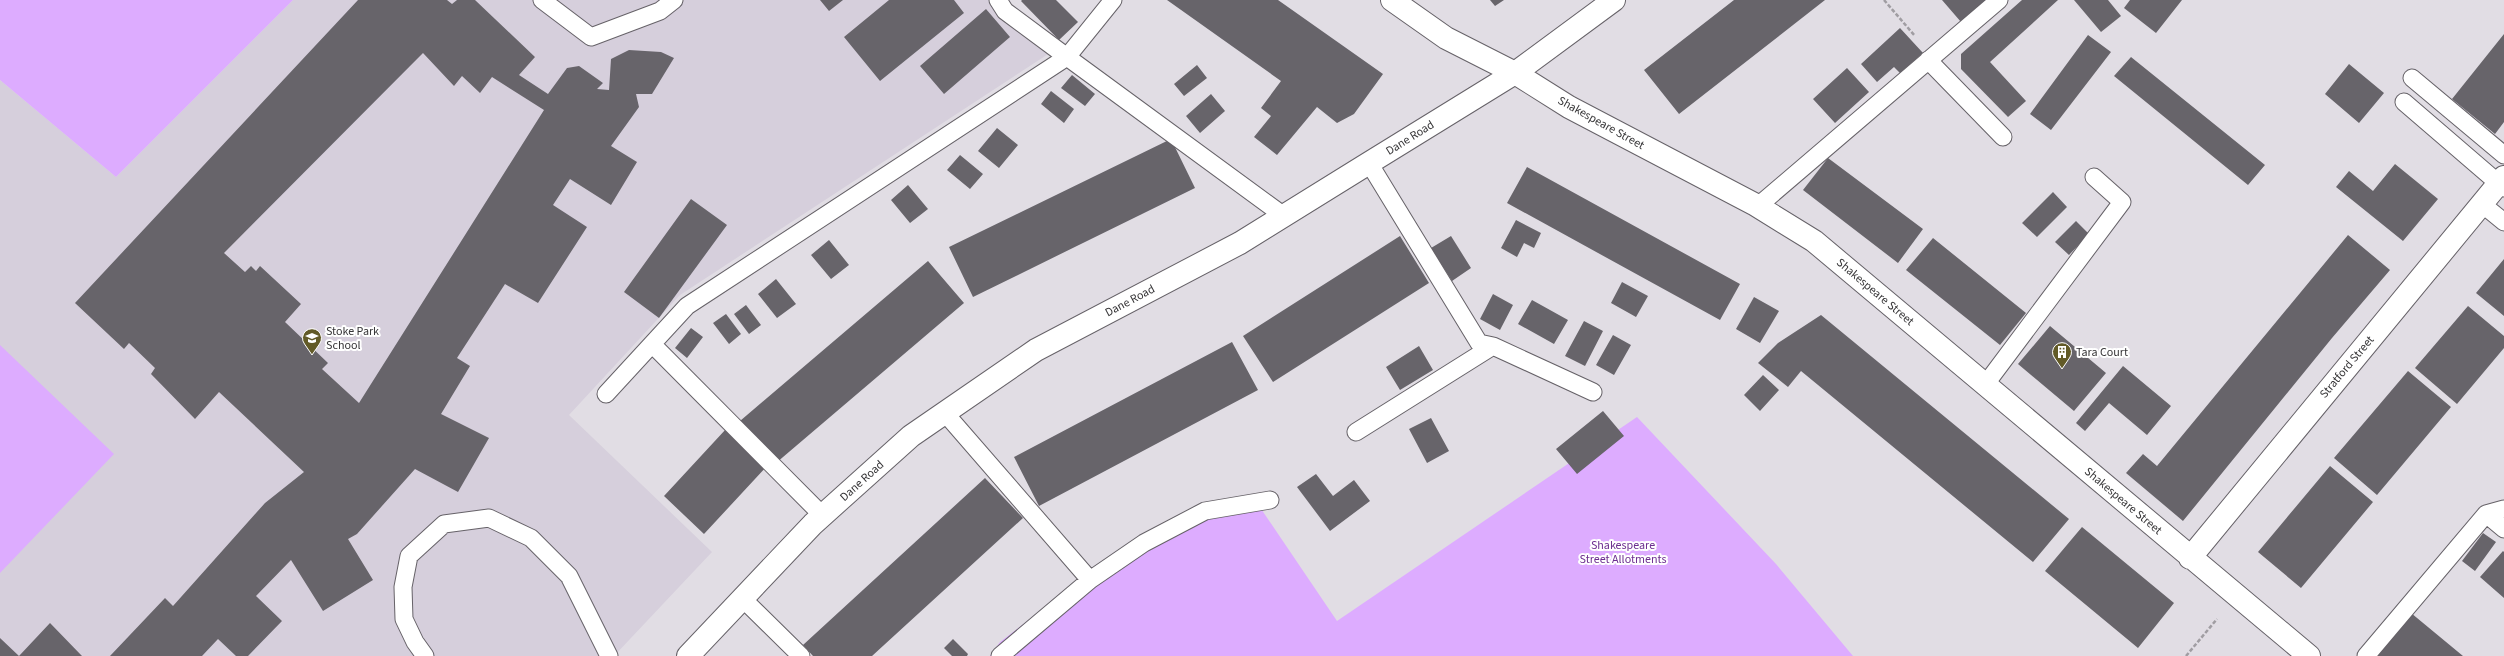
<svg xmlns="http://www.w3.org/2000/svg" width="2504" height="656" font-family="'Source Sans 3',sans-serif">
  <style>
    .built { fill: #d6cfdc }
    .green { fill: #ddacff }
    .building { fill: #67646a; fill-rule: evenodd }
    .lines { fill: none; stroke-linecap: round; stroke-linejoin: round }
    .lane-casing { stroke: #666268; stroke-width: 19 }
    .street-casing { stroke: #666268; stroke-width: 24 }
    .path { stroke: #a09da2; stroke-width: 2.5; stroke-dasharray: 4 2; stroke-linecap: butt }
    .lane { stroke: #fff; stroke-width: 17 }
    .street { stroke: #fff; stroke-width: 22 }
    .labels { text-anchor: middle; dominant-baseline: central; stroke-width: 4; stroke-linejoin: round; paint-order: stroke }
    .street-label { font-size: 12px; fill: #363537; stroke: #fff }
    .poi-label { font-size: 12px; fill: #363537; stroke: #fff; text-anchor: start }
    .park-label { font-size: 12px; fill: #6c2e8f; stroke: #fff }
  </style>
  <rect width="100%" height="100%" fill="#e1dde4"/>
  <path class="built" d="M 293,0 L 999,0 L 1062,45 L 680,295 L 569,415 L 712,552 L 614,656 L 0,656 L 0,80 L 116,177 Z"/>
  <path class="green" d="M 0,0 L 293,0 L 116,177 L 0,80 Z
    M 0,345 L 114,454 L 0,573 Z
    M 1637,417 L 1776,564 L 1853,656 L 990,656 L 1000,642 L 1140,535 L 1251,494 L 1337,621 Z"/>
  <path class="building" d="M 358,0 L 447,0 L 452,4 L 457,0 L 475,0 L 535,57 L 519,75 L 548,94 L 567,68 L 579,66 L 603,83 L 597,89 L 609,90 L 611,59 L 629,50 L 661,52 L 674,58 L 652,94 L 636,94 L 639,107 L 611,146 L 637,162 L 611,205 L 570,179 L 553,205 L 587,227 L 538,303 L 505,284 L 457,358 L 470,366 L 441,414 L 489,438 L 458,492 L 415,469 L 357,534 L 348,539 L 373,580 L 323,611 L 291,560 L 256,596 L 282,621 L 248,656 L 236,656 L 218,639 L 202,656 L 110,656 L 165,598 L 173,606 L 265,503 L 304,472 L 219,392 L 195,419 L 151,374 L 155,368 L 129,343 L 124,349 L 75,303 ZM 423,53 L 454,86 L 462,76 L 480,93 L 492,77 L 544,110 L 359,403 L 322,369 L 328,363 L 285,322 L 301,304 L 260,266 L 256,271 L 251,266 L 245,272 L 224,253 Z
    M 820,0 L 843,0 L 829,11 Z
    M 889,0 L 954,0 L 964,13 L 880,81 L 844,37 Z
    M 1022,0 L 1056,0 L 1078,22 L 1059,40 L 1021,1 Z
    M 1167,0 L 1278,0 L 1383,74 L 1354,114 L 1337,123 L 1317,107 L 1277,155 L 1254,137 L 1271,116 L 1261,108 L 1281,81 Z
    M 1490,0 L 1504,0 L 1495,6 Z
    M 1734,0 L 1825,0 L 1679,114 L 1644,70 Z
    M 1942,0 L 1986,0 L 1961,22 Z
    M 2022,0 L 2058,0 L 1990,62 L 2026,101 L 2008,117 L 1961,69 L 1961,54 Z
    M 2074,0 L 2108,0 L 2121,16 L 2101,32 Z
    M 2130,0 L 2182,0 L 2156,33 L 2124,8 Z
    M 986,9 L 1010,37 L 944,94 L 920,66 Z
    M 1900,28 L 1923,53 L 1900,73 L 1894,67 L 1877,82 L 1861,64 Z
    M 2504,34 L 2504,122 L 2495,134 L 2452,99 Z
    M 2088,35 L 2111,52 L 2051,130 L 2030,114 Z
    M 2131,57 L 2265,165 L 2248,185 L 2114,76 Z
    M 2349,64 L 2384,93 L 2359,123 L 2325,94 Z
    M 1197,65 L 1207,78 L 1184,96 L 1174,84 Z
    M 1847,68 L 1869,92 L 1835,123 L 1813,99 Z
    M 1072,75 L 1095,94 L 1085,106 L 1061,88 Z
    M 1051,91 L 1074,109 L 1064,123 L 1041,104 Z
    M 1211,94 L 1225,111 L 1200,133 L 1186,116 Z
    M 997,128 L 1018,145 L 999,168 L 978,151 Z
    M 1171,139 L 1195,188 L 973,297 L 949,247 Z
    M 960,155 L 983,174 L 970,189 L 947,170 Z
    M 1828,158 L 1923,229 L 1898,263 L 1803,190 Z
    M 2395,164 L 2438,199 L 2403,241 L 2336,187 L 2349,171 L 2373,191 Z
    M 1527,167 L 1740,284 L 1720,320 L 1507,203 Z
    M 908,185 L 928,209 L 910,223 L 891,200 Z
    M 2053,192 L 2067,207 L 2037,237 L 2022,223 Z
    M 691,199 L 727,225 L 659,318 L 624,292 Z
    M 1516,220 L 1541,233 L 1534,248 L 1524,243 L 1517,257 L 1501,248 Z
    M 2076,221 L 2089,234 L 2069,255 L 2055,242 Z
    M 2348,235 L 2390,270 L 2332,338 L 2183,521 L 2126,473 L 2143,454 L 2157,466 Z
    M 1400,236 L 1429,283 L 1273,382 L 1243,336 Z
    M 1451,236 L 1471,268 L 1452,281 L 1431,248 Z
    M 1933,238 L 2026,313 L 2000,345 L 1906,270 Z
    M 829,240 L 849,265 L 831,279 L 811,255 Z
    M 2504,259 L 2504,316 L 2476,293 Z
    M 928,261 L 964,303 L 776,463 L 740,421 Z
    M 776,279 L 796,304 L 777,318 L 758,294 Z
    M 1622,282 L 1648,296 L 1636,317 L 1611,303 Z
    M 1493,294 L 1513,305 L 1500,330 L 1480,319 Z
    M 1754,297 L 1779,311 L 1760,343 L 1736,329 Z
    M 1532,300 L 1568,320 L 1554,344 L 1518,324 Z
    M 746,305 L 761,325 L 749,334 L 734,314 Z
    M 2468,306 L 2504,336 L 2504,348 L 2457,404 L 2415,368 Z
    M 726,314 L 741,334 L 729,344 L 713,323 Z
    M 1821,315 L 2069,519 L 2033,562 L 1801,371 L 1788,387 L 1758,363 L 1778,343 Z
    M 1584,321 L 1603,331 L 1585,366 L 1565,356 Z
    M 2050,326 L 2106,373 L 2074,411 L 2018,364 Z
    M 691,328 L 703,337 L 687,358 L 675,348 Z
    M 1613,335 L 1631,345 L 1614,375 L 1596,365 Z
    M 1232,342 L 1258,390 L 1039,506 L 1014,457 Z
    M 1419,346 L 1433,370 L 1400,390 L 1386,367 Z
    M 2123,366 L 2171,406 L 2147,435 L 2109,403 L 2085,431 L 2076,423 Z
    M 2408,371 L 2451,407 L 2377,495 L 2334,458 Z
    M 1763,375 L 1779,390 L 1760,411 L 1744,395 Z
    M 1603,411 L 1624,436 L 1577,474 L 1556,449 Z
    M 1431,418 L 1449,451 L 1427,463 L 1409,429 Z
    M 726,429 L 767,466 L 704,534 L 664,496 Z
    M 2330,466 L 2373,502 L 2301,588 L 2258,552 Z
    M 1316,474 L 1333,496 L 1354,480 L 1370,501 L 1330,531 L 1297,487 Z
    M 985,478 L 1023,518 L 872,656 L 813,656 L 803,645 Z
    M 2082,527 L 2174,603 L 2138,648 L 2045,571 Z
    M 2483,533 L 2496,542 L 2475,571 L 2462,561 Z
    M 2503,551 L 2504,552 L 2504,598 L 2480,577 Z
    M 2411,613 L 2463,656 L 2376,656 Z
    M 50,623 L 82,656 L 19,656 Z
    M 0,638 L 19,656 L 0,656 Z
    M 953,639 L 968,654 L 967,656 L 952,656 L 944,648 Z"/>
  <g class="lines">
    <defs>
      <path id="lane" d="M 542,0 L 591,37 L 660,11 L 674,0
        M 998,0 L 1005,11 L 1067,57 L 1113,0
        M 1928,60 L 2003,137
        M 2412,78 L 2504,155
        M 2404,102 L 2504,188
        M 1369,163 L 1479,343 L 1493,346 L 1593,392
        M 2482,204 L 2504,222
        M 1758,206 L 1999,0
        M 652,344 L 687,306 L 1067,57 L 1284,216
        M 1985,385 L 2122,202 L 2094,177
        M 606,394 L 652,344 L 823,516
        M 945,413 L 1090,580 L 1144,543 L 1205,511 L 1270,500
        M 1356,432 L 1493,346
        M 2486,514 L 2504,509
        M 743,599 L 801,656
        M 425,656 L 415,642 L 404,619 L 403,587 L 409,556 L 444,524 L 489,518 L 531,538 L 569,576 L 609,656
        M 1000,656 L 1090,580
        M 2366,656 L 2486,514 L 2504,529"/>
      <path id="street" d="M 1392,0 L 1446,38 L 1515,73 L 1569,107 L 1754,204 L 1814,241 L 2309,656
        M 2190,558 L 2504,177
        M 688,656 L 813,524 L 911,436 L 1036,350 L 1240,243 L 1369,163 L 1515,73 L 1614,0"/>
    </defs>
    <use href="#lane" class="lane-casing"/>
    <use href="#street" class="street-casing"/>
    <path class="path" d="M 1884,0 L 1915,36
      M 2186,656 L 2217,619"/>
    <use href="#lane" class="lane"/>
    <use href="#street" class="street"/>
  </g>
  <defs>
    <symbol id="school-pin" viewBox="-11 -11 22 30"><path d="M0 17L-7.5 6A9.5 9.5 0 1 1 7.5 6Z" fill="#625a27" stroke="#fff"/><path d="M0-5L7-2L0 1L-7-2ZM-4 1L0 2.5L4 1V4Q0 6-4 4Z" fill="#fff"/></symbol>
    <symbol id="building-pin" viewBox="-11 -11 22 30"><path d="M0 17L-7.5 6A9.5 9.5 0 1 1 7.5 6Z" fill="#625a27" stroke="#fff"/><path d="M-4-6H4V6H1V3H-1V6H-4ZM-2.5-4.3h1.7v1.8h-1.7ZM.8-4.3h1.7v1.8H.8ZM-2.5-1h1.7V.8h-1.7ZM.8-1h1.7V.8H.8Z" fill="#fff"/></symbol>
  </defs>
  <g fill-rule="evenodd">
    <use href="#school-pin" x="301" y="327" width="22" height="30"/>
    <use href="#building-pin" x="2051" y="341" width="22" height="30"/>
  </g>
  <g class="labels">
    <g class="street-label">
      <text transform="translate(1601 123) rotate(29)">Shakespeare Street</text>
      <text transform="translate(1410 138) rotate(-32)">Dane Road</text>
      <text transform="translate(1875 292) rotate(40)">Shakespeare Street</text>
      <text transform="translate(1130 301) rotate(-28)">Dane Road</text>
      <text transform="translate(2347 367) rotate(-50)">Stratford Street</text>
      <text transform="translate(862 481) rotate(-42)">Dane Road</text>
      <text transform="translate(2123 501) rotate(40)">Shakespeare Street</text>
    </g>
    <g class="poi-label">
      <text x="326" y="331">Stoke Park<tspan x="326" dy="14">School</tspan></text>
      <text x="2076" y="352">Tara Court</text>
    </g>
    <g class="park-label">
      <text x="1623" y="545">Shakespeare<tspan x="1623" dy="14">Street Allotments</tspan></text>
    </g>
  </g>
</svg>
